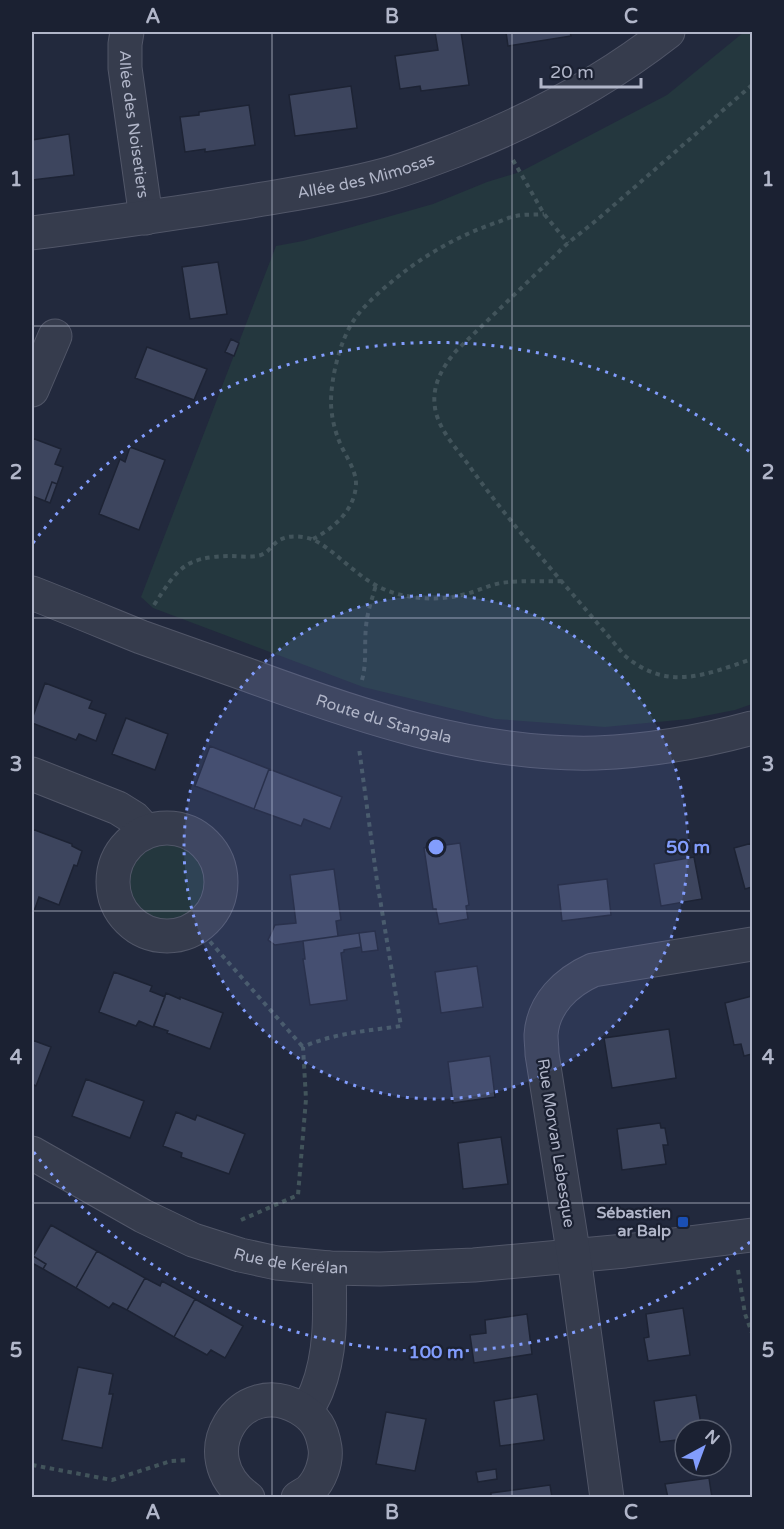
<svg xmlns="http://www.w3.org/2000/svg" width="784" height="1529" font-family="'Varela Round',sans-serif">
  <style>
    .green { fill: #24373e }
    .building { fill: #3d455e; stroke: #1d2334; stroke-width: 1.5 }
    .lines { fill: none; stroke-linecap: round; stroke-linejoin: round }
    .minor-casing { stroke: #515668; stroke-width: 35 }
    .path { stroke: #42545b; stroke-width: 4; stroke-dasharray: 4.5 4.5; stroke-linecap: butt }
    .minor { stroke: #363c4d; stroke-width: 33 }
    .grid { fill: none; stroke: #b1b6c9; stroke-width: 1.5; stroke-opacity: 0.55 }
    .ring { fill: none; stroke: #829dfd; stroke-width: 3; stroke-dasharray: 3 6 }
    .transit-dot { fill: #1a4fb4; stroke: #1b2132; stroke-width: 2 }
    .labels { text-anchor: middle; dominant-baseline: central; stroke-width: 4.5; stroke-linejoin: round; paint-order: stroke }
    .street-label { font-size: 16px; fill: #b1b6c9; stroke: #1b2132 }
    .poi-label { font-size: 16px; font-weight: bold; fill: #b1b6c9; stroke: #1b2132; text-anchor: end }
    .centre { fill: #829dfd; stroke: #1b2132; stroke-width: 3 }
    .ring-label { font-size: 18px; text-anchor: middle; font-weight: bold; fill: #829dfd; stroke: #1b2132; stroke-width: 4.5; stroke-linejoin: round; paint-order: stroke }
    .neatline { fill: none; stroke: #b1b6c9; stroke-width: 2 }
    .grid-label { font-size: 20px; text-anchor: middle; font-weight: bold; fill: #b1b6c9 }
  </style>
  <rect width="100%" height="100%" fill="#22293d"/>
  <path class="green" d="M 744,32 L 752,32 L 752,704 L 735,710 L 689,719 L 605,727 L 495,719 L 363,687 L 153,608 L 141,597 L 276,246 L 303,241 L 433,204 L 487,182 L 520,172 L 667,95 Z
    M127 882a41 41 0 1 1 82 0a41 41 0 1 1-82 0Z"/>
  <path class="building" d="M 435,32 L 461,32 L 469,85 L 421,91 L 420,86 L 400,89 L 395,56 L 438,50 Z
    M 506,32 L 570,32 L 571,36 L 508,46 Z
    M 351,86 L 357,128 L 295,136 L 289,95 Z
    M 249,105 L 255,145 L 205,152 L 205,149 L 185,152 L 180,117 L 199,115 L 199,112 Z
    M 69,134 L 74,175 L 32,180 L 32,140 Z
    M 218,262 L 227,314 L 190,319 L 182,267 Z
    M 231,339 L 239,343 L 234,356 L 225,352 Z
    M 147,347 L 207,369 L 194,400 L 135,378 Z
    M 32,438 L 61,449 L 55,464 L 63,467 L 57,484 L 52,482 L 45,501 L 32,496 Z
    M 130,447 L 165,460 L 139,530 L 99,514 L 120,459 L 125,462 Z
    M 52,482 L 57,484 L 50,503 L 45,501 Z
    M 45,683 L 92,701 L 89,708 L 106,714 L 96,741 L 79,734 L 76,740 L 32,723 L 32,719 Z
    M 126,718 L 168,734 L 155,770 L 112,754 Z
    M 210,746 L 269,769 L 254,809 L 195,786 Z
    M 269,769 L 342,797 L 330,829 L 304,819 L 301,826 L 254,809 Z
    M 32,829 L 72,844 L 72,846 L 82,851 L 77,866 L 74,865 L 59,905 L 39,897 L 33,914 Z
    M 460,843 L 469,905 L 466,906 L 468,919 L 439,924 L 436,909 L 433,909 L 424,848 Z
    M 752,843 L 752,887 L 745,889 L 734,848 Z
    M 694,857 L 702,899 L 661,906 L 654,864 Z
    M 334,869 L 341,920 L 336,921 L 338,936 L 275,945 L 268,940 L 275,925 L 296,923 L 290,875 Z
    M 607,879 L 611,915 L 562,921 L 558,885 Z
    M 375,931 L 378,950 L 362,952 L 359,933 Z
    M 359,933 L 361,947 L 344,950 L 344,952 L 341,953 L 347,1000 L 310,1005 L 303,959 L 305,959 L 303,941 Z
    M 477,966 L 483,1007 L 441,1013 L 435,972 Z
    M 114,972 L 152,986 L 150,991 L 165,997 L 153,1027 L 139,1021 L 136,1026 L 99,1012 Z
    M 166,993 L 180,999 L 180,997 L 223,1013 L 210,1049 L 167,1033 L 168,1031 L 154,1026 Z
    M 752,996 L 752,1054 L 744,1056 L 741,1044 L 734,1045 L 725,1003 Z
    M 669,1029 L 676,1078 L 612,1088 L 604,1038 Z
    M 32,1040 L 51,1047 L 36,1086 L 32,1084 Z
    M 490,1056 L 495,1097 L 453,1103 L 448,1062 Z
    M 86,1079 L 144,1101 L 130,1138 L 72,1116 Z
    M 176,1112 L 195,1120 L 197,1115 L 245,1134 L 229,1174 L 181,1157 L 182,1153 L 163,1146 Z
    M 660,1123 L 661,1128 L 665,1128 L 668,1145 L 663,1145 L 666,1164 L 622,1170 L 617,1129 Z
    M 501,1137 L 508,1184 L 463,1189 L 458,1143 Z
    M 51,1225 L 97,1251 L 76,1288 L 43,1269 L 46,1264 L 33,1256 Z
    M 97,1251 L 145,1278 L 127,1310 L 113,1303 L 109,1308 L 76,1288 Z
    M 33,1256 L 46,1264 L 43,1269 L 32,1263 Z
    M 145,1278 L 160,1286 L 162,1281 L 195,1299 L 174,1337 L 127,1310 Z
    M 195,1299 L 243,1326 L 225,1358 L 211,1350 L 207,1355 L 174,1337 Z
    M 683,1308 L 690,1355 L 648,1361 L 644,1338 L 649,1337 L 646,1314 Z
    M 527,1314 L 532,1354 L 474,1363 L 470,1335 L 486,1333 L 485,1320 Z
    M 78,1367 L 113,1374 L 109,1394 L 113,1394 L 102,1448 L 62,1440 Z
    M 537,1394 L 544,1440 L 500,1446 L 494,1401 Z
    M 696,1395 L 702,1430 L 685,1430 L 685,1439 L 660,1442 L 654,1401 Z
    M 386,1412 L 426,1419 L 415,1471 L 376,1464 Z
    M 496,1469 L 497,1479 L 478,1482 L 476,1472 Z
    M 709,1478 L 712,1498 L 668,1498 L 665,1484 Z
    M 550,1485 L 552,1498 L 491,1498 L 491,1493 Z"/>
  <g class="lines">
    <defs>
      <g id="minor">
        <path id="s1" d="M 127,32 L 125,44 L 125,68 L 146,218"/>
        <path id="s2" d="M 32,233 C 107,223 182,213 257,200 C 298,193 340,187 381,176 C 408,169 433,159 459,149 C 535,119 604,82 668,32"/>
        <path d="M 32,390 L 55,336"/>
        <path id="s3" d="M 32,593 C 68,607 104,622 141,637 C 177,650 212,662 248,675 C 359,716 476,756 596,753 C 649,751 701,742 752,728"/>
        <path d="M 32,774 L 118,808 L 134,818 L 146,831"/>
        <circle cx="167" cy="882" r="54"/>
        <path id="s4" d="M 32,1153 L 143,1216 L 193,1240 L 240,1255 L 277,1263 L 329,1268 L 380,1269 L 474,1265 L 625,1251 L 752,1235"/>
        <path d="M 306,1412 C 309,1405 314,1398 317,1390 C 332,1352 330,1309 329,1268"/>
        <path d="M 248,1498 C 188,1456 241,1374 299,1408 C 316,1418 322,1429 325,1448 C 327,1462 320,1480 310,1490 C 307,1493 302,1495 298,1498"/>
        <path d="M 607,1498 L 574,1257 L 542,1054 C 542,1048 541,1041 541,1035 C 543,1004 566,982 593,970 L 752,944"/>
      </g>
    </defs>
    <use href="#minor" class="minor-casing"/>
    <path class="path" d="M 752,85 L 598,219 L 568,243 L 456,351 C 441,369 430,388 436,413 C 442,434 458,450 470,467 C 517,533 573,593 624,655 C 667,692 705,675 752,659
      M 513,160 L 544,214 L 568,243
      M 313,539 C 334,528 355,510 356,484 C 356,468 343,453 338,438 C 334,428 331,413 331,402 C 331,378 340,340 354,320 C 362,308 372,299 382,290 C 416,260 452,238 495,223 C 502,221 509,217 516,216 C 525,214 535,215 544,214
      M 154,605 C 177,570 183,557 229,556 C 239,556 252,558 261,555 C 269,552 272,545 278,541 C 288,534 304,536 314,540 C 331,549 343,562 358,573 C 372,585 389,593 407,596 C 426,600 447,599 466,594 C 478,591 489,585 501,583 C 521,580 541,582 561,581
      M 362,680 C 367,662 364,645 366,627 C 367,613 372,599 376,585
      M 198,928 L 303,1047
      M 241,1220 L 298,1195 L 306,1099 L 303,1047 C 334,1033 367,1031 401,1026 L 377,881 L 359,748
      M 738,1270 L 745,1314 L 752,1333
      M 32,1465 L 112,1480 L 171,1461 L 188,1460"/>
    <use href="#minor" class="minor"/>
  </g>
  <path class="grid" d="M 272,32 L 272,1498M 512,32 L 512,1498M 32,326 L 752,326M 32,618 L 752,618M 32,911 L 752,911M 32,1203 L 752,1203"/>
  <circle cx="436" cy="847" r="252" fill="#829dfd" fill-opacity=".12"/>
  <g class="ring">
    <circle cx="436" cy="847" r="252"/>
    <path d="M750 1242A505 505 0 0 1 33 1151M33 543A505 505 0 0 1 750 452"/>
  </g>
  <rect class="transit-dot" x="677" y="1216" width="12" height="12" rx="3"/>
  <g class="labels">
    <g class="street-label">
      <text stroke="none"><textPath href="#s1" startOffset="93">Allée des Noisetiers</textPath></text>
      <text stroke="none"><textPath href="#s2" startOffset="339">Allée des Mimosas</textPath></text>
      <text stroke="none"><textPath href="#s3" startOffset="374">Route du Stangala</textPath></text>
      <text transform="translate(556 1143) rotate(81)">Rue Morvan Lebesque</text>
      <text stroke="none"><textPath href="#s4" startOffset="284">Rue de Kerélan</textPath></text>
    </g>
    <g class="poi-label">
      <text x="671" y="1213">Sébastien<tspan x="671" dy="18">ar Balp</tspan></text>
    </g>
  </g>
  <circle cx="436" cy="847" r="9" class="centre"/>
  <g class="ring-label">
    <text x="688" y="853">50 m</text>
    <text x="436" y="1358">100 m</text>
  </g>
  <rect width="784" height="1529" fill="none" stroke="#1b2132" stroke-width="66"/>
  <g transform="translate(703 1448) rotate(41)"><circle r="28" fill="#1b2132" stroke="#575d6e" stroke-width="1.5"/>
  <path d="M0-4.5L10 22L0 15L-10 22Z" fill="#829dfd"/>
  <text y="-9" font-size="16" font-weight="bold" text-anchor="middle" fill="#b1b6c9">N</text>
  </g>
  <path d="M541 78v9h100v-9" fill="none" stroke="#b1b6c9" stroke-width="3"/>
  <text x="550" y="78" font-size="18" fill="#b1b6c9" stroke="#1b2132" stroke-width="4.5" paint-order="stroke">20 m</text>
  <rect x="33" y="33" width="718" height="1463" class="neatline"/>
  <g class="grid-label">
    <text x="153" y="23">A</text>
    <text x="392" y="23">B</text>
    <text x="631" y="23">C</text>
    <text x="16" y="186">1</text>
    <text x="768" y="186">1</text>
    <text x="16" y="479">2</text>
    <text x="768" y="479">2</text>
    <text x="16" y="771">3</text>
    <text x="768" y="771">3</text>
    <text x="16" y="1064">4</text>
    <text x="768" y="1064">4</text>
    <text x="16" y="1357">5</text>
    <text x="768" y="1357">5</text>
    <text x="153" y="1519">A</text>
    <text x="392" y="1519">B</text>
    <text x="631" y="1519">C</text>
  </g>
</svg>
